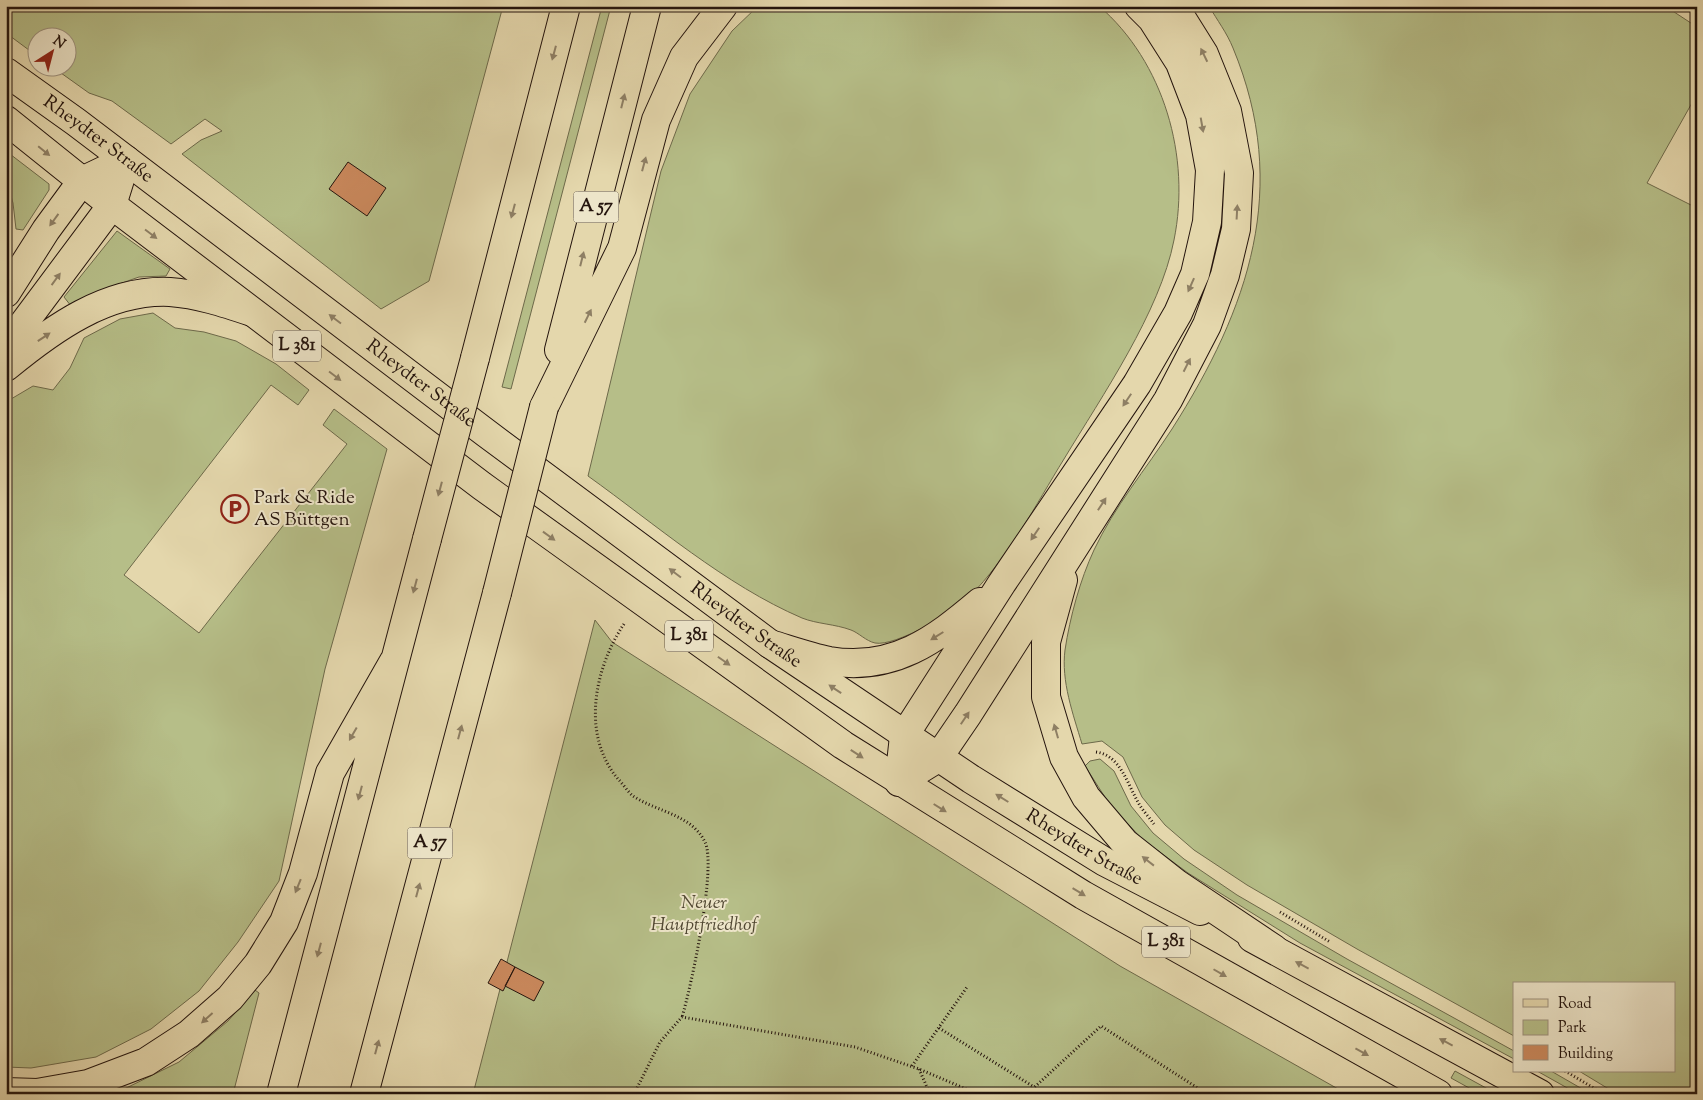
<svg xmlns="http://www.w3.org/2000/svg" width="1703" height="1100" font-family="'Sorts Mill Goudy',serif">
  <style>
    .green { fill: #b6be88; stroke: #6d694a }
    .building { fill: #cb895d; stroke: #24140d }
    .lines { fill: none; stroke-linecap: round; stroke-linejoin: round }
    .primary-casing { stroke: #24140d; stroke-width: 30 }
    .motorway-casing { stroke: #24140d; stroke-width: 30 }
    .path { stroke: #24140d; stroke-width: 3; stroke-dasharray: 1 2.5; stroke-linecap: butt }
    .primary { stroke: #e4d7ac; stroke-width: 28 }
    .motorway { stroke: #e4d7ac; stroke-width: 28 }
    .motorway-bridge-casing { stroke: #24140d; stroke-width: 30; stroke-linecap: butt }
    .motorway-bridge { stroke: #e4d7ac; stroke-width: 28 }
    .oneway { fill: #8e7f64 }
    .labels { text-anchor: middle; dominant-baseline: central; stroke-width: 4; stroke-linejoin: round; paint-order: stroke }
    .shield { fill: #ede5c9; stroke: #605345; stroke-width: 1 }
    .shield-label { font-size: 18px; font-weight: bold; fill: #24140d }
    .street-label { font-size: 19px; fill: #24140d; stroke: #ede5c9 }
    .poi-label { font-size: 19px; fill: #24140d; stroke: #ede5c9; text-anchor: start }
    .park-label { font-size: 19px; font-style: italic; fill: #504732; stroke: #ede5c9 }
  </style>
  <rect width="100%" height="100%" fill="#e4d7ac"/>
  <filter id="stains"><feTurbulence type="fractalNoise" baseFrequency=".004" numOctaves="4"/><feColorMatrix values="0 0 0 0 .2 0 0 0 0 .09 0 0 0 0 .02 0 0 0 .5 -.17"/></filter>
  <radialGradient id="worn" r=".72"><stop offset=".6" stop-color="#630" stop-opacity="0"/><stop offset="1" stop-color="#630" stop-opacity=".3"/></radialGradient>
  <path class="green" d="M 6,6 L 503,6 L 429,281 L 381,309 L 182,154 L 201,140 L 222,131 L 205,119 L 171,144 L 112,101 L 89,93 L 54,68 L 68,68 L 68,38 L 38,38 L 37,56 L 6,33 Z
    M 602,6 L 611,6 L 511,389 L 502,387 Z
    M 758,6 L 1099,6 C 1164,62 1191,157 1174,240 C 1160,312 1102,396 1064,459 C 1035,506 1009,557 969,597 C 955,612 895,647 875,643 C 866,641 859,633 851,630 C 835,624 817,624 802,618 C 725,585 655,524 588,476 L 661,171 L 690,94 L 732,31 Z
    M 1209,6 L 1665,6 L 1697,27 L 1697,94 L 1647,183 L 1697,208 L 1697,1094 L 1617,1094 L 1579,1071 L 1674,1071 L 1674,984 L 1514,984 L 1514,1036 L 1357,949 L 1247,885 L 1194,850 L 1165,825 L 1142,797 L 1123,757 L 1102,741 L 1082,744 C 1073,714 1061,681 1065,650 C 1070,617 1080,580 1094,550 C 1114,507 1146,469 1172,429 C 1249,308 1291,188 1233,48 C 1227,33 1217,20 1209,6 Z
    M 6,151 L 49,184 L 49,190 L 23,230 L 16,229 L 13,203 L 6,178 Z
    M 117,231 L 170,269 L 166,276 L 139,277 L 105,289 L 71,306 L 64,297 Z
    M 153,313 L 175,328 L 204,332 L 236,341 L 276,364 L 309,390 L 298,405 L 271,385 L 124,575 L 199,633 L 347,444 L 323,425 L 334,409 L 387,449 L 325,669 L 279,881 L 238,942 L 199,991 L 151,1029 L 96,1057 L 31,1068 L 6,1067 L 6,402 L 33,386 L 53,390 L 70,368 L 84,338 L 120,319 Z
    M 595,620 L 612,642 L 1120,966 L 1347,1094 L 473,1094 Z
    M 1100,759 L 1114,771 L 1131,806 L 1153,833 L 1184,859 L 1237,895 L 1347,959 L 1514,1051 L 1514,1059 L 1300,943 L 1188,873 L 1142,839 L 1110,805 L 1085,766 L 1090,761 Z
    M 255,990 L 259,993 L 233,1094 L 114,1094 L 179,1062 L 228,1021 Z
    M 1455,1071 L 1497,1094 L 1480,1094 L 1451,1078 Z
    M 1537,1071 L 1551,1071 L 1591,1094 L 1578,1094 Z"/>
  <path class="building" d="M 348,162 L 386,188 L 367,216 L 329,189 Z
    M 501,959 L 515,967 L 503,991 L 488,983 Z
    M 515,967 L 544,982 L 534,1001 L 505,986 Z"/>
  <g class="lines">
    <defs>
      <g id="primary">
        <path id="s1" d="M 6,72 L 76,122 L 486,433 L 770,644 L 971,779 L 1105,862 L 1200,911"/>
        <path d="M 6,120 L 112,205 L 482,486 L 843,745 L 1083,895 L 1438,1094"/>
        <path d="M 1252,938 L 1540,1094"/>
      </g>
      <path id="motorway" d="M 6,293 L 46,230 L 82,181 L 126,160
        M 6,347 L 112,205 L 126,160
        M 559,350 L 647,6
        M 475,358 L 566,6
        M 6,367 C 52,329 107,289 170,292 C 198,294 225,303 252,312
        M 544,407 L 622,248 L 656,120 L 684,57 L 723,6
        M 1063,580 L 1046,642 L 1046,697 L 1064,757 L 1086,797 L 1125,843 L 1177,884 L 1274,949
        M 770,644 C 790,650 810,657 829,661 C 893,672 935,640 980,602
        M 899,782 L 938,758 L 968,714 L 1168,400 L 1207,325 L 1225,275 L 1236,229 L 1239,173 L 1227,111 L 1204,54 L 1174,6
        M 899,782 L 904,736 L 1002,583 L 1137,384 L 1178,313 L 1195,274 L 1207,222 L 1210,170 L 1200,115 L 1180,63 L 1152,19 L 1139,6
        M 6,1092 L 37,1093 L 88,1084 L 146,1062 L 189,1034 L 230,998 L 258,964 L 284,922 L 303,873 L 330,773 L 394,661
        M 281,1094 L 427,539
        M 364,1094 L 497,593"/>
    </defs>
    <use href="#primary" class="primary-casing"/>
    <use href="#motorway" class="motorway-casing"/>
    <path class="path" d="M 624,624 C 594,669 581,735 618,779 C 623,784 628,792 633,796 C 657,812 691,814 705,842 C 717,866 691,988 682,1017
      M 1096,752 C 1120,755 1127,783 1138,802 C 1142,810 1149,817 1154,824
      M 1280,912 L 1330,942
      M 939,1028 L 1034,1087
      M 912,1066 L 967,987
      M 919,1069 L 930,1094
      M 1565,1071 L 1604,1094
      M 634,1094 L 660,1042 L 682,1017 L 855,1047 L 919,1069 L 978,1094
      M 1027,1094 L 1101,1026 L 1207,1094"/>
    <use href="#primary" class="primary"/>
    <use href="#motorway" class="motorway"/>
    <defs>
      <path id="motorway-bridge" d="M 427,539 L 475,358
        M 497,593 L 544,407"/>
    </defs>
    <use href="#motorway-bridge" class="motorway-bridge-casing"/>
    <use href="#motorway-bridge" class="motorway-bridge"/>
  </g>
  <defs><path id="oneway-solid" d="M-6-.8H1V-3.2L6.5 0L1 3.2V.8H-6Z" transform="scale(1.25)"/></defs>
  <g class="oneway">
    <use href="#oneway-solid" transform="translate(554 53) rotate(105)"/>
    <use href="#oneway-solid" transform="translate(1204 55) rotate(-116)"/>
    <use href="#oneway-solid" transform="translate(623 101) rotate(-76)"/>
    <use href="#oneway-solid" transform="translate(1202 125) rotate(80)"/>
    <use href="#oneway-solid" transform="translate(44 151) rotate(39)"/>
    <use href="#oneway-solid" transform="translate(644 164) rotate(-75)"/>
    <use href="#oneway-solid" transform="translate(513 211) rotate(105)"/>
    <use href="#oneway-solid" transform="translate(1237 212) rotate(-87)"/>
    <use href="#oneway-solid" transform="translate(54 220) rotate(126)"/>
    <use href="#oneway-solid" transform="translate(151 234) rotate(37)"/>
    <use href="#oneway-solid" transform="translate(582 259) rotate(-76)"/>
    <use href="#oneway-solid" transform="translate(56 279) rotate(-54)"/>
    <use href="#oneway-solid" transform="translate(1191 285) rotate(114)"/>
    <use href="#oneway-solid" transform="translate(588 316) rotate(-64)"/>
    <use href="#oneway-solid" transform="translate(335 319) rotate(-143)"/>
    <use href="#oneway-solid" transform="translate(44 337) rotate(-34)"/>
    <use href="#oneway-solid" transform="translate(1187 365) rotate(-63)"/>
    <use href="#oneway-solid" transform="translate(335 376) rotate(37)"/>
    <use href="#oneway-solid" transform="translate(1127 400) rotate(124)"/>
    <use href="#oneway-solid" transform="translate(440 489) rotate(105)"/>
    <use href="#oneway-solid" transform="translate(1102 504) rotate(-57)"/>
    <use href="#oneway-solid" transform="translate(1035 534) rotate(124)"/>
    <use href="#oneway-solid" transform="translate(549 536) rotate(36)"/>
    <use href="#oneway-solid" transform="translate(675 573) rotate(-143)"/>
    <use href="#oneway-solid" transform="translate(415 586) rotate(105)"/>
    <use href="#oneway-solid" transform="translate(937 636) rotate(148)"/>
    <use href="#oneway-solid" transform="translate(724 661) rotate(35)"/>
    <use href="#oneway-solid" transform="translate(835 689) rotate(-146)"/>
    <use href="#oneway-solid" transform="translate(965 718) rotate(-56)"/>
    <use href="#oneway-solid" transform="translate(1056 731) rotate(-106)"/>
    <use href="#oneway-solid" transform="translate(460 732) rotate(-75)"/>
    <use href="#oneway-solid" transform="translate(353 734) rotate(120)"/>
    <use href="#oneway-solid" transform="translate(857 754) rotate(33)"/>
    <use href="#oneway-solid" transform="translate(360 793) rotate(105)"/>
    <use href="#oneway-solid" transform="translate(1002 798) rotate(-148)"/>
    <use href="#oneway-solid" transform="translate(940 808) rotate(32)"/>
    <use href="#oneway-solid" transform="translate(1148 861) rotate(-142)"/>
    <use href="#oneway-solid" transform="translate(298 886) rotate(112)"/>
    <use href="#oneway-solid" transform="translate(418 890) rotate(-75)"/>
    <use href="#oneway-solid" transform="translate(1079 892) rotate(31)"/>
    <use href="#oneway-solid" transform="translate(319 950) rotate(105)"/>
    <use href="#oneway-solid" transform="translate(1302 965) rotate(-152)"/>
    <use href="#oneway-solid" transform="translate(1220 973) rotate(30)"/>
    <use href="#oneway-solid" transform="translate(207 1018) rotate(138)"/>
    <use href="#oneway-solid" transform="translate(1446 1042) rotate(-152)"/>
    <use href="#oneway-solid" transform="translate(377 1047) rotate(-75)"/>
    <use href="#oneway-solid" transform="translate(1362 1052) rotate(29)"/>
  </g>
  <defs>
    <symbol id="parking-ring" viewBox="-11 -11 22 22"><circle r="9.5" fill="#ede5c9" stroke="#8f2418" stroke-width="1.5"/><path d="M-3.5-5.5H1a3.5 3.5 0 0 1 0 7H-1V5.5H-3.5ZM-1-3.4V-.6H.8a1.4 1.4 0 0 0 0-2.8Z" fill="#8f2418"/></symbol>
  </defs>
  <g fill-rule="evenodd">
    <use href="#parking-ring" x="219" y="493" width="32" height="32"/>
  </g>
  <g class="labels">
    <g class="shield">
      <rect x="573.5" y="191.5" width="45" height="31" rx="4"/>
      <rect x="273" y="330.5" width="48" height="31" rx="4"/>
      <rect x="665" y="620.5" width="48" height="31" rx="4"/>
      <rect x="407.5" y="827.5" width="45" height="31" rx="4"/>
      <rect x="1142" y="926.5" width="48" height="31" rx="4"/>
    </g>
    <g class="shield-label">
      <text x="596" y="207">A 57</text>
      <text x="297" y="346">L 381</text>
      <text x="689" y="636">L 381</text>
      <text x="430" y="843">A 57</text>
      <text x="1166" y="942">L 381</text>
    </g>
    <g class="street-label">
      <text stroke="none"><textPath href="#s1" startOffset="114">Rheydter Straße</textPath></text>
      <text stroke="none"><textPath href="#s1" startOffset="519">Rheydter Straße</textPath></text>
      <text stroke="none"><textPath href="#s1" startOffset="924">Rheydter Straße</textPath></text>
      <text stroke="none"><textPath href="#s1" startOffset="1329">Rheydter Straße</textPath></text>
    </g>
    <g class="poi-label">
      <text x="254" y="498">Park &amp; Ride<tspan x="254" dy="22">AS Büttgen</tspan></text>
    </g>
    <g class="park-label">
      <text x="704" y="903">Neuer<tspan x="704" dy="22">Hauptfriedhof</tspan></text>
    </g>
  </g>
  <rect width="1703" height="1100" fill="none" stroke="#e4d7ac" stroke-width="25"/>
  <rect x="8" y="8" width="1688" height="1085" fill="none" stroke="#24140d" stroke-width="2.5"/>
  <rect x="12" y="12" width="1678" height="1075" fill="none" stroke="#24140d"/>
  <rect x="1513" y="982" width="162" height="90" fill="#ede5c9" stroke="#9d917e"/>
  <rect x="1523" y="999" width="25" height="8" fill="#e4d7ac" stroke="#9d917e"/>
  <text x="1558" y="1008" font-size="15" fill="#24140d">Road</text>
  <rect x="1523" y="1020" width="25" height="15" fill="#b6be88" stroke="#9d917e"/>
  <text x="1558" y="1032" font-size="15" fill="#24140d">Park</text>
  <rect x="1523" y="1045" width="25" height="15" fill="#cb895d" stroke="#9d917e"/>
  <text x="1558" y="1058" font-size="15" fill="#24140d">Building</text>
  <g transform="translate(52 52) rotate(36)"><circle r="24" fill="#ede5c9" stroke="#9d917e"/>
  <path d="M0-4L9 19L0 12L-9 19Z" fill="#8f2418"/>
  <text y="-8" font-size="14" font-weight="bold" text-anchor="middle" fill="#24140d">N</text>
  </g>
  <rect width="100%" height="100%" filter="url(#stains)"/>
  <rect width="100%" height="100%" fill="url(#worn)"/>
</svg>
